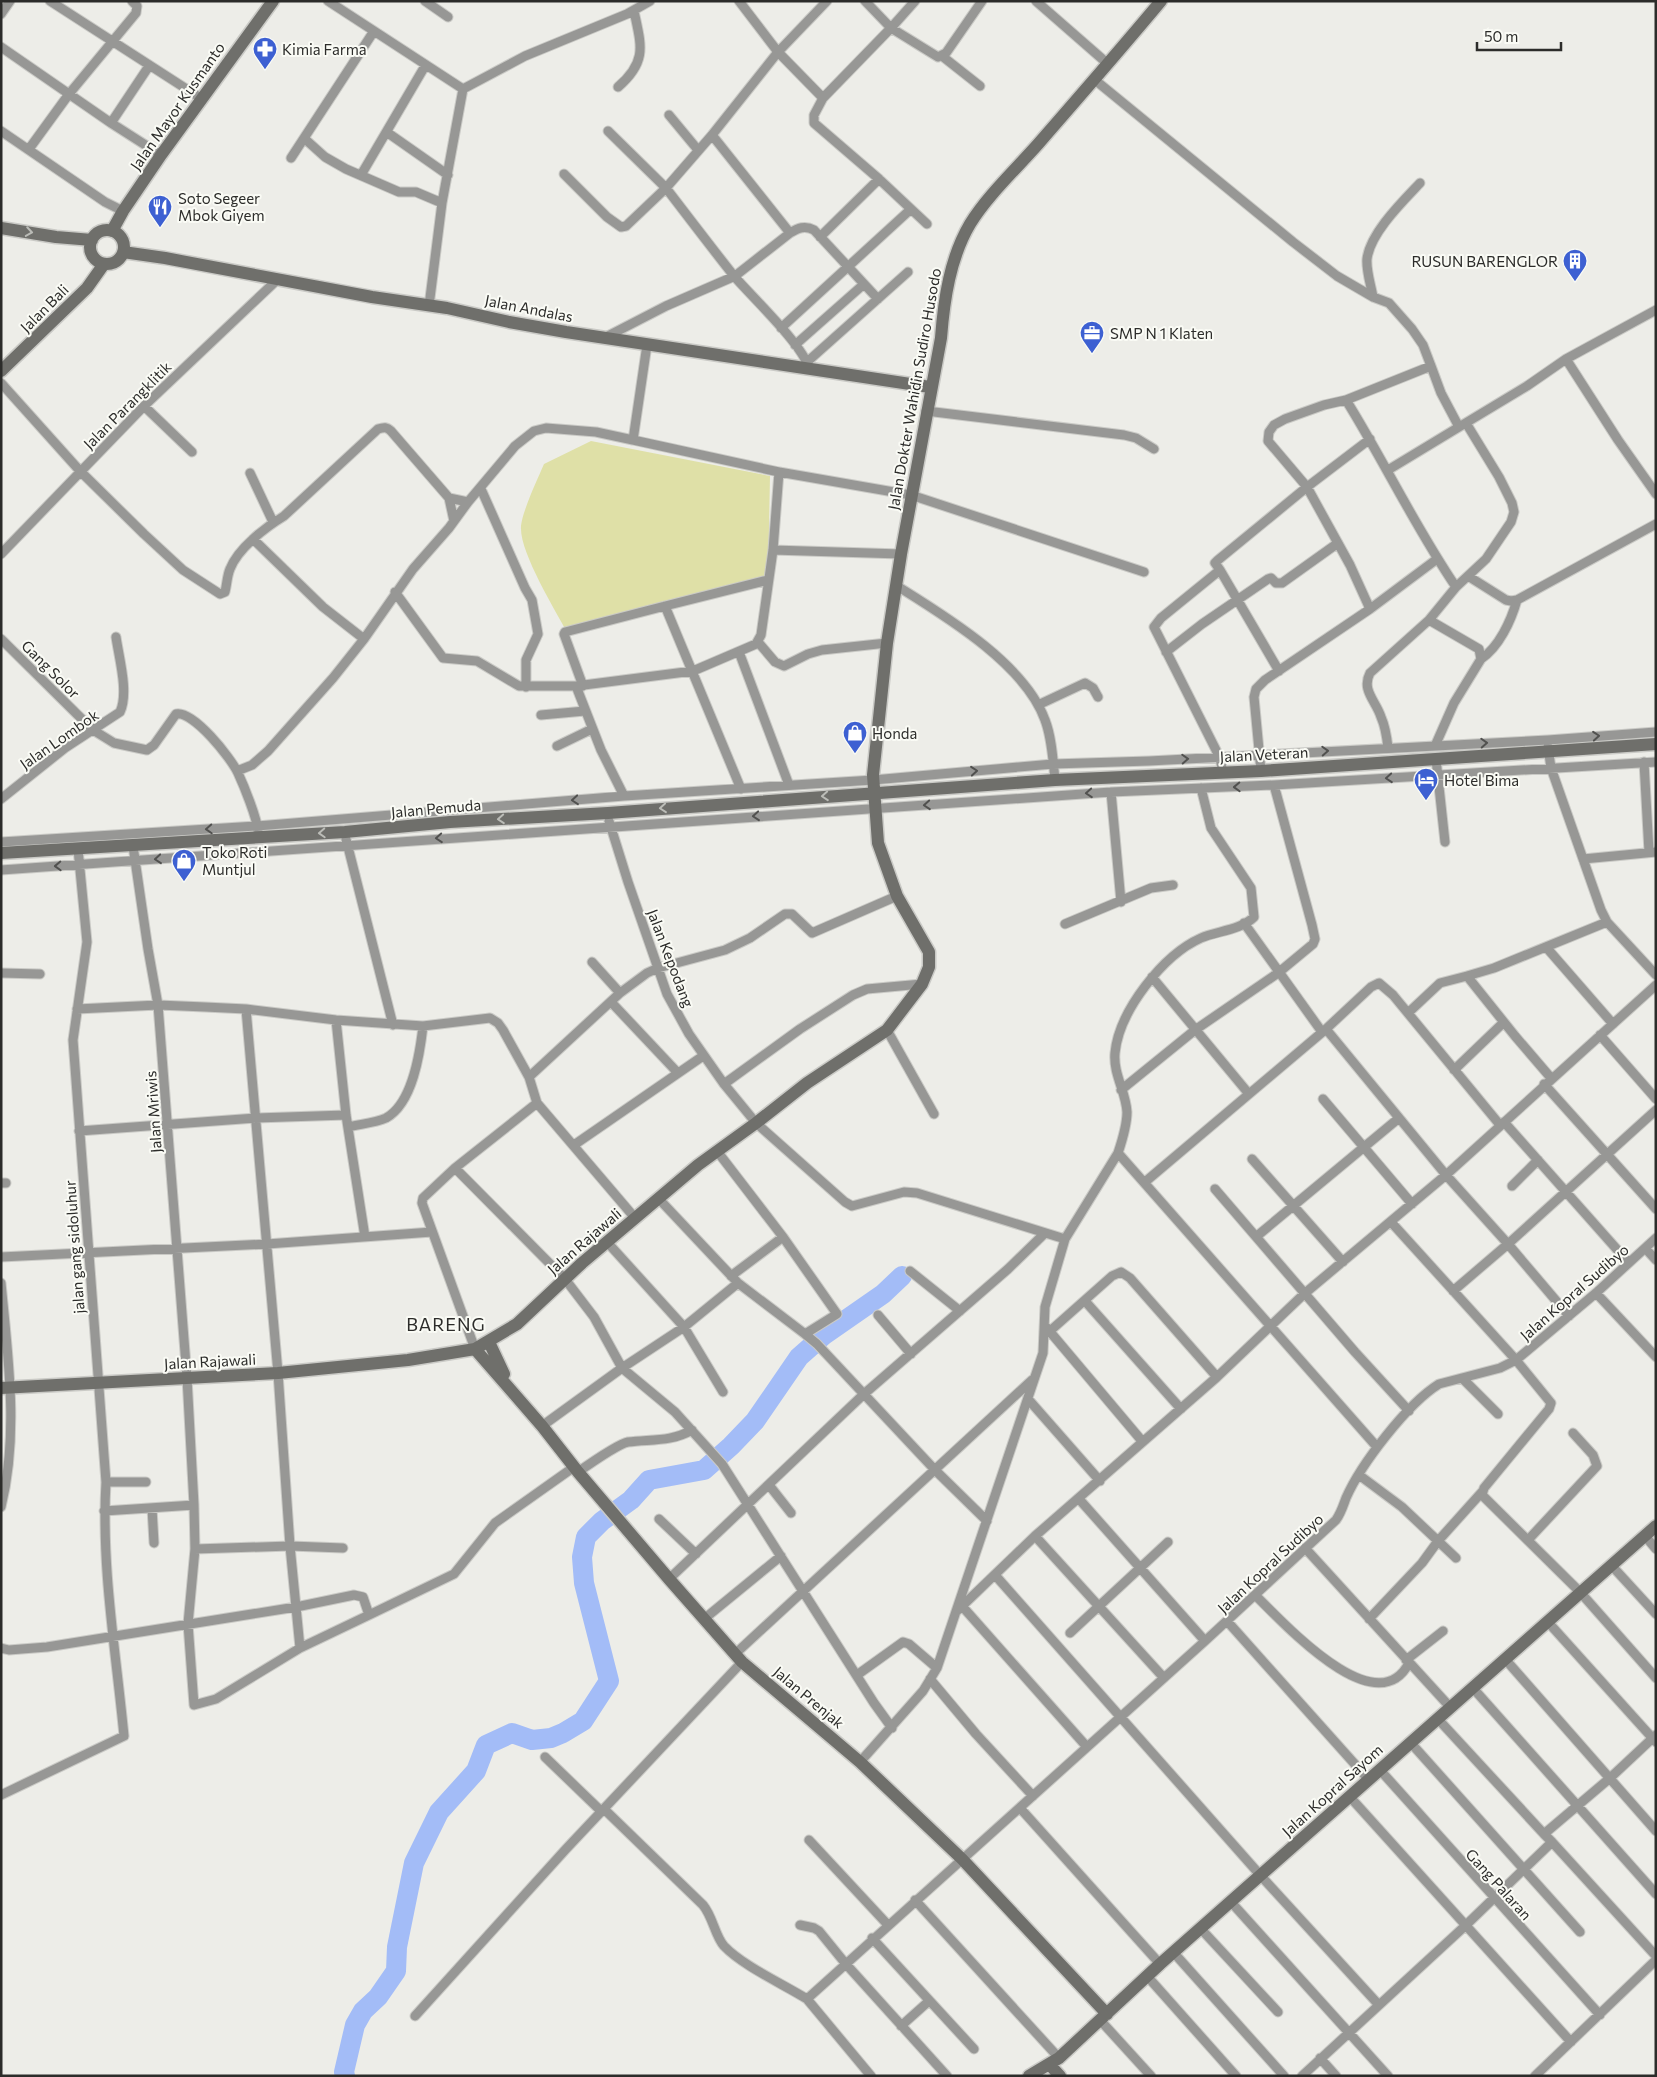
<svg xmlns="http://www.w3.org/2000/svg" width="1657" height="2077" font-family="Commissioner,sans-serif">
  <style>
    .green { fill: #dfe0a7 }
    .lines { fill: none; stroke-linecap: round; stroke-linejoin: round }
    .river { stroke: #a3bcf7; stroke-width: 20 }
    .street-casing { stroke: #cacac6; stroke-width: 11 }
    .secondary-casing { stroke: #cacac6; stroke-width: 15 }
    .street { stroke: #979795; stroke-width: 9 }
    .secondary { stroke: #6f6f6b; stroke-width: 12 }
    .oneway { stroke: #bbbcb7 }
    .oneway2 { stroke: #51514f }
    .labels { text-anchor: middle; dominant-baseline: central; stroke-width: 4; stroke-linejoin: round; paint-order: stroke }
    .poi-label { font-size: 15px; fill: #2c2c2a; stroke: #fafbf5; text-anchor: start }
    .street-label { font-size: 15px; fill: #2c2c2a; stroke: #fafbf5 }
    .quarter-label { font-size: 18px; letter-spacing: 1px; fill: #2c2c2a; stroke: #fafbf5 }
  </style>
  <rect width="100%" height="100%" fill="#edede8"/>
  <path class="green" d="M 591,441 L 770,476 L 768,580 L 568,634 C 555,610 521,554 521,529 C 520,516 538,478 544,464 Z"/>
  <g class="lines">
    <path class="river" d="M 345,2076 L 344,2072 L 355,2025 L 363,2011 L 378,1997 L 396,1971 L 397,1947 L 414,1863 L 439,1812 L 476,1771 L 486,1745 L 512,1733 L 532,1740 L 551,1738 L 563,1733 L 583,1721 L 609,1681 L 584,1583 L 582,1557 L 586,1537 L 602,1521 L 631,1500 L 649,1480 L 704,1470 L 731,1446 L 755,1421 L 799,1357 L 824,1335 L 883,1294 L 902,1276"/>
    <defs>
      <path id="street" d="M 50,1 L 202,99
        M 328,1 L 463,89
        M 425,1 L 448,17
        M 739,1 L 778,52 L 823,98 L 891,28 L 865,1
        M 915,1 L 891,28 L 938,57 L 946,53 L 982,1
        M 1036,1 L 1108,64
        M 1,14 L 10,1
        M 1,47 L 111,123 L 161,155
        M 942,56 L 980,86
        M 1095,80 L 1293,242 L 1337,276 L 1373,297 L 1389,303 L 1412,329 L 1423,345 L 1431,366
        M 618,87 C 648,61 641,45 634,11
        M 823,98 L 814,115 L 814,123 L 879,179 L 927,224
        M 669,115 L 698,150
        M 111,123 L 149,66
        M 1,131 L 105,202 L 123,211
        M 388,133 L 448,175
        M 305,139 L 325,157 L 346,169 L 399,192 L 416,192 L 442,203
        M 29,149 L 69,94 L 136,13 L 137,6 L 132,1
        M 291,158 L 374,31
        M 564,174 L 607,217 L 621,227 L 626,226 L 666,188 L 608,131
        M 361,175 L 425,66
        M 790,233 C 798,228 805,225 814,230 L 878,299
        M 820,237 L 879,179
        M 1373,297 C 1371,285 1366,271 1367,259 C 1370,233 1403,201 1420,183
        M 429,306 L 442,203 L 463,89 L 525,56 L 627,14 L 650,1
        M 781,328 L 911,209
        M 604,338 L 666,306 L 735,276 L 790,233 L 712,135
        M 795,345 L 864,284
        M 1566,359 L 1618,440 L 1656,494
        M 807,362 L 908,272
        M 809,368 C 802,344 752,297 734,276 C 711,247 689,218 666,188 L 712,135 L 778,52 L 827,1
        M 1,383 L 80,471 L 144,534 L 183,570 L 220,594 L 225,592 C 227,584 227,576 230,569 C 238,548 266,527 284,516 L 378,429 C 384,427 387,427 391,431 L 449,498 L 454,521
        M 1346,400 C 1384,461 1415,527 1456,587
        M 144,406 L 192,452
        M 926,411 L 1124,435 L 1136,438 L 1154,449
        M 1388,470 L 1459,427
        M 779,472 L 911,495 L 1144,572
        M 250,473 L 273,522
        M 481,489 L 525,588 L 532,600 L 538,634 L 526,660 L 526,687
        M 449,498 L 468,502
        M 253,539 L 323,607 L 364,639
        M 773,550 L 901,554
        M 1,554 L 144,406 L 277,280
        M 1220,570 L 1279,671
        M 1468,576 L 1506,600 L 1511,601 L 1517,600 L 1656,524
        M 897,586 C 945,616 1025,664 1045,720 C 1052,738 1053,761 1055,780
        M 395,592 L 443,658 L 477,661 L 519,686 L 576,686 L 693,671 L 756,644 L 761,635 L 773,550 L 779,472 L 633,440 L 647,345
        M 1370,609 L 1437,559
        M 1429,620 L 1479,649 L 1481,659 L 1454,703 L 1435,746
        M 1,639 L 93,730 L 114,743 L 147,750 L 154,745 L 176,714 C 193,710 231,758 238,773 C 244,786 257,818 258,831
        M 758,642 L 775,662 L 784,666 L 808,654 L 822,650 L 887,643
        M 739,652 L 789,785
        M 1166,652 L 1202,624 L 1268,579 L 1271,578 L 1276,583 L 1282,583 L 1338,543
        M 1481,659 C 1499,647 1511,621 1517,600
        M 576,686 L 601,750 L 624,796
        M 583,686 L 564,634 L 565,632 L 665,606
        M 1038,705 L 1085,683 L 1093,688 L 1098,697
        M 541,715 L 585,711
        M 557,746 L 592,729
        M 1548,747 L 1551,768 L 1601,910 L 1607,922 L 1656,975
        M 1388,748 C 1387,738 1385,726 1381,717 C 1376,701 1361,690 1370,673 L 1429,620 L 1456,587 L 1486,559 L 1511,522 L 1514,512 L 1512,503 L 1499,477 L 1466,423
        M 1436,759 L 1445,842
        M 1644,762 L 1649,852
        M 237,771 L 252,765 L 268,751 L 333,678 L 364,639 L 413,569 L 449,528 L 468,502 L 515,446 L 534,431 L 546,428 L 596,432 L 633,440
        M 1261,771 L 1254,697 L 1256,689 L 1265,680 L 1370,609 L 1350,565 L 1307,487 L 1268,441 L 1269,432 L 1274,425 L 1285,419 L 1324,405 L 1346,400 L 1431,366 L 1441,393 L 1459,427 L 1527,386 L 1566,359 L 1656,310
        M 1223,773 L 1220,758 L 1154,627 L 1161,618 L 1220,570 L 1215,563 L 1218,560 L 1307,487 L 1370,439
        M 741,789 L 665,606 L 768,580
        M 1111,792 L 1121,902
        M 1,799 L 65,748 L 120,712 C 129,693 119,658 116,637
        M 609,821 L 628,882 L 667,994 L 689,1034 L 724,1084 L 756,1123 L 845,1202 L 852,1206 L 904,1192 L 917,1193 L 1065,1239
        M 346,839 L 393,1025
        M 1,842 L 257,826 L 624,796 L 873,780 L 1053,764 L 1149,761 L 1548,740 L 1656,732
        M 133,846 L 148,949 L 158,1005 L 187,1378 L 194,1505 L 195,1549 L 188,1624 L 194,1705 L 216,1699 L 300,1648 L 369,1615
        M 1583,859 L 1656,852
        M 1,870 L 1111,792 L 1274,785 L 1656,762
        M 1244,923 L 1322,1032
        M 1065,924 L 1151,888 L 1173,885
        M 1546,947 L 1613,1024
        M 592,962 L 620,993
        M 1,973 L 40,974
        M 1467,976 L 1494,968 L 1607,922
        M 1152,977 L 1249,1094
        M 612,1003 L 677,1072
        M 77,1009 L 158,1005 L 205,1007 L 246,1009 L 336,1020 L 423,1026 L 490,1018 L 498,1023 L 503,1030 L 529,1077 L 537,1103 L 635,1218
        M 246,1009 L 278,1373 L 290,1546 L 300,1648
        M 1408,1013 L 1440,983 L 1467,976 L 1515,1036 L 1551,1078
        M 336,1020 L 346,1115 L 365,1237
        M 1326,1029 L 1446,1175 L 1508,1244 L 1453,1291
        M 887,1030 L 934,1114
        M 1600,1035 L 1656,1099
        M 1454,1070 L 1503,1023
        M 529,1077 L 620,993 L 647,973 L 658,968 L 725,950 L 750,938 L 785,914 L 792,914 L 812,933 L 897,896
        M 724,1084 L 800,1029 L 853,995 L 867,989 L 922,984
        M 1544,1084 L 1656,1209
        M 1121,1090 L 1195,1030 L 1278,973 L 1313,944 L 1315,939 L 1312,925 L 1274,785
        M 1323,1099 L 1412,1204
        M 1504,1122 L 1629,1263
        M 348,1127 C 360,1124 375,1123 386,1118 C 413,1103 420,1053 423,1026
        M 79,1131 L 256,1118 L 346,1115
        M 574,1145 L 703,1056
        M 1118,1153 C 1122,1141 1127,1126 1127,1112 C 1126,1092 1113,1074 1115,1053 C 1119,1011 1163,955 1201,938 C 1217,931 1241,930 1254,917 L 1251,888 L 1211,828 L 1201,788
        M 1252,1159 L 1343,1262
        M 455,1168 L 565,1279 L 594,1317 L 622,1368 L 675,1412 L 722,1464 L 874,1703 L 892,1728
        M 1145,1182 L 1326,1029 L 1371,987 L 1379,983 L 1393,995 L 1500,1125
        M 1,1183 L 6,1183
        M 1512,1186 L 1538,1160
        M 1215,1189 L 1355,1352 L 1409,1411
        M 658,1198 L 738,1283 L 805,1334 L 837,1314 L 783,1237 L 717,1151
        M 1391,1222 L 1516,1360 L 1551,1403 L 1549,1409 L 1484,1488 L 1482,1495 L 1580,1592 L 1656,1678
        M 1257,1236 L 1399,1118
        M 607,1242 L 684,1327 L 723,1392
        M 1645,1248 L 1656,1260
        M 1,1257 L 267,1244 L 432,1232
        M 910,1271 L 960,1311
        M 731,1276 L 783,1237
        M 1,1283 C 8,1357 19,1434 1,1507
        M 1596,1293 L 1656,1357
        M 1085,1301 L 1181,1409
        M 878,1315 L 911,1354
        M 1569,1316 L 1508,1244 L 1656,1110
        M 1046,1327 L 1142,1441
        M 1050,1331 L 1112,1276 L 1121,1272 L 1130,1278 L 1217,1377
        M 805,1334 L 817,1344 L 935,1470 L 987,1521
        M 475,1349 L 422,1203 L 423,1198 L 455,1168 L 537,1103
        M 1462,1378 L 1498,1414
        M 1028,1399 L 1100,1481
        M 542,1426 L 622,1368 L 684,1327 L 738,1283
        M 578,1472 C 588,1465 618,1444 628,1442 C 651,1439 671,1442 692,1430
        M 1359,1475 L 1402,1507 L 1456,1558
        M 106,1482 L 146,1482
        M 769,1485 L 791,1513
        M 1079,1499 L 1205,1641
        M 152,1508 L 154,1543
        M 104,1511 L 194,1505
        M 659,1519 L 696,1554
        M 1035,1536 L 1164,1678
        M 1645,1536 L 1656,1549
        M 1528,1540 L 1597,1466 L 1593,1455 L 1573,1433
        M 1305,1548 L 1450,1707
        M 195,1549 L 290,1546 L 343,1548
        M 1612,1566 L 1656,1614
        M 995,1575 L 1261,1876 L 1378,2004
        M 669,1579 L 864,1394 L 1008,1269 L 1044,1234
        M 1255,1595 C 1282,1621 1376,1726 1409,1663
        M 962,1606 L 1087,1747
        M 958,1610 L 1035,1536 L 1217,1377 L 1304,1294 L 1446,1175 L 1656,985
        M 704,1619 L 781,1556
        M 1369,1619 L 1422,1563 L 1438,1541 L 1482,1492
        M 1227,1621 L 1369,1780
        M 1547,1621 L 1656,1742
        M 1070,1633 L 1168,1542
        M 1,1648 L 9,1650 L 47,1647 L 296,1607 L 354,1595 L 363,1597 L 369,1615 L 454,1574 L 495,1523 L 574,1467
        M 735,1654 L 1032,1380
        M 1505,1659 L 1656,1831
        M 1406,1660 L 1443,1631
        M 857,1675 L 903,1642 L 909,1644 L 937,1668
        M 930,1679 L 976,1734 L 1033,1796
        M 1472,1687 L 1656,1894
        M 1437,1718 L 1544,1834
        M 1410,1742 L 1580,1932
        M 545,1757 L 602,1812
        M 860,1762 L 923,1691 L 937,1668 L 1043,1353 L 1045,1307 L 1065,1239 L 1118,1153 L 1377,1447
        M 1380,1770 L 1600,2015
        M 1,1795 L 124,1736 C 116,1652 101,1566 106,1482 L 73,1040 L 87,942 L 78,849
        M 1350,1797 L 1571,2042
        M 1020,1808 L 1160,1964
        M 605,1810 L 703,1905 C 713,1917 715,1936 724,1946 C 743,1966 783,1984 807,1999
        M 809,1840 L 888,1925
        M 1552,1842 L 1656,1956
        M 915,1900 L 1059,2058
        M 1231,1902 L 1388,2076
        M 800,1925 L 814,1928 L 819,1931 L 845,1963 L 947,2076
        M 1201,1929 L 1278,2012
        M 872,1938 L 974,2049
        M 1174,1953 L 1284,2076
        M 1147,1976 L 1236,2076
        M 415,2016 L 566,1849 L 742,1662
        M 1100,2020 L 1151,2076
        M 901,2026 L 929,2001
        M 1320,2058 L 1336,2076
        M 871,2076 L 807,1999 L 1205,1641 L 1336,1520 C 1341,1513 1343,1506 1346,1498 C 1361,1464 1407,1404 1439,1384 L 1500,1368 L 1516,1360 L 1596,1293 L 1656,1238
        M 1302,2076 L 1465,1926 L 1552,1842 L 1544,1834 L 1610,1778 L 1656,1735
        M 1535,2076 L 1656,1960"/>
      <path id="secondary" d="M 1,228 L 56,237 L 92,240
        M90 247a17 17 0 1 1 34 0a17 17 0 1 1-34 0Z
        M 112,231 L 123,211 L 161,155 L 273,1
        M 123,252 L 165,258 L 372,297 L 447,308 L 509,322 L 566,332 L 930,387
        M 1,371 L 87,288 L 104,264
        M 1,853 L 345,832 L 450,822 L 608,813 L 1055,780 L 1261,771 L 1656,744
        M 489,1342 L 504,1374
        M 475,1349 L 542,1426 L 578,1472 L 669,1579 L 742,1662 L 860,1762 L 962,1859 L 1107,2014
        M 1,1388 L 278,1373 L 408,1360 L 475,1349 L 517,1324 L 582,1263 L 698,1165 L 756,1123 L 807,1083 L 887,1030 L 922,984 L 929,967 L 929,952 L 897,896 L 878,843 L 873,775 L 887,643 L 901,554 L 941,338 C 944,299 950,258 970,224 C 987,196 1017,168 1039,143 C 1080,96 1121,49 1161,1
        M 1050,2065 L 1060,2076
        M 1029,2076 L 1059,2058 L 1160,1964 L 1656,1526"/>
    </defs>
    <use href="#street" class="street-casing"/>
    <use href="#secondary" class="secondary-casing"/>
    <use href="#street" class="street"/>
    <use href="#secondary" class="secondary"/>
  </g>
  <defs><path id="oneway-chevron" d="M-2-3.5L2.5 0L-2 3.5" fill="none" stroke-width="1.6" stroke-linecap="round" stroke-linejoin="round" transform="scale(1.25)"/></defs>
  <g class="oneway">
    <use href="#oneway-chevron" transform="translate(29 232) rotate(9)"/>
    <use href="#oneway-chevron" transform="translate(825 796) rotate(176)"/>
    <use href="#oneway-chevron" transform="translate(663 808) rotate(175)"/>
    <use href="#oneway-chevron" transform="translate(501 819) rotate(176)"/>
    <use href="#oneway-chevron" transform="translate(322 833) rotate(177)"/>
  </g>
  <g class="oneway2">
    <use href="#oneway-chevron" transform="translate(1596 736) rotate(-5)"/>
    <use href="#oneway-chevron" transform="translate(1484 743) rotate(-3)"/>
    <use href="#oneway-chevron" transform="translate(1325 751) rotate(-3)"/>
    <use href="#oneway-chevron" transform="translate(1185 759) rotate(-3)"/>
    <use href="#oneway-chevron" transform="translate(974 771) rotate(-5)"/>
    <use href="#oneway-chevron" transform="translate(1389 778) rotate(176)"/>
    <use href="#oneway-chevron" transform="translate(1237 787) rotate(178)"/>
    <use href="#oneway-chevron" transform="translate(1089 793) rotate(176)"/>
    <use href="#oneway-chevron" transform="translate(575 800) rotate(175)"/>
    <use href="#oneway-chevron" transform="translate(927 805) rotate(176)"/>
    <use href="#oneway-chevron" transform="translate(756 816) rotate(175)"/>
    <use href="#oneway-chevron" transform="translate(209 829) rotate(177)"/>
    <use href="#oneway-chevron" transform="translate(439 838) rotate(176)"/>
    <use href="#oneway-chevron" transform="translate(158 859) rotate(175)"/>
    <use href="#oneway-chevron" transform="translate(58 866) rotate(178)"/>
  </g>
  <defs>
    <symbol id="pharmacy-pin" viewBox="-11 -11 22 30"><path d="M0 17L-7.5 6A9.5 9.5 0 1 1 7.5 6Z" fill="#3d60d2" stroke="#fafbf5"/><path d="M-2-6h4v4h4v4h-4v4h-4v-4h-4v-4h4Z" fill="#fff"/></symbol>
    <symbol id="restaurant-pin" viewBox="-11 -11 22 30"><path d="M0 17L-7.5 6A9.5 9.5 0 1 1 7.5 6Z" fill="#3d60d2" stroke="#fafbf5"/><path d="M-5-6h1v4h1v-4h1v4h1v-4h1v5L-1.5 .5V6h-2V.5L-5-1ZM5-6V6H3V1.5H1.5Q1.5-4 5-6Z" fill="#fff"/></symbol>
    <symbol id="building-pin" viewBox="-11 -11 22 30"><path d="M0 17L-7.5 6A9.5 9.5 0 1 1 7.5 6Z" fill="#3d60d2" stroke="#fafbf5"/><path d="M-4-6H4V6H1V3H-1V6H-4ZM-2.5-4.3h1.7v1.8h-1.7ZM.8-4.3h1.7v1.8H.8ZM-2.5-1h1.7V.8h-1.7ZM.8-1h1.7V.8H.8Z" fill="#fff"/></symbol>
    <symbol id="office-pin" viewBox="-11 -11 22 30"><path d="M0 17L-7.5 6A9.5 9.5 0 1 1 7.5 6Z" fill="#3d60d2" stroke="#fafbf5"/><path d="M-6-3h4V-5.5h4V-3h4V5H-6ZM-1-4.5V-3h2v-1.5ZM-6 0V1H6V0Z" fill="#fff"/></symbol>
    <symbol id="shop-pin" viewBox="-11 -11 22 30"><path d="M0 17L-7.5 6A9.5 9.5 0 1 1 7.5 6Z" fill="#3d60d2" stroke="#fafbf5"/><path d="M-5-2.5h2.3a2.7 3.5 0 0 1 5.4 0H5L5.5 6h-11ZM-1.5-2.5h3a1.5 2.3 0 0 0-3 0Z" fill="#fff"/></symbol>
    <symbol id="hotel-pin" viewBox="-11 -11 22 30"><path d="M0 17L-7.5 6A9.5 9.5 0 1 1 7.5 6Z" fill="#3d60d2" stroke="#fafbf5"/><path d="M-6-4.5h1.5V1H6V5H4.5V3h-9V5H-6ZM-4 0a1.8 1.8 0 1 1 3.6 0ZM.5 0V-2.5h3Q6-2.5 6 0Z" fill="#fff"/></symbol>
  </defs>
  <g fill-rule="evenodd">
    <use href="#pharmacy-pin" x="251" y="35" width="28" height="38"/>
    <use href="#restaurant-pin" x="146" y="193" width="28" height="38"/>
    <use href="#building-pin" x="1561" y="247" width="28" height="38"/>
    <use href="#office-pin" x="1078" y="319" width="28" height="38"/>
    <use href="#shop-pin" x="841" y="719" width="28" height="38"/>
    <use href="#hotel-pin" x="1412" y="766" width="28" height="38"/>
    <use href="#shop-pin" x="170" y="847" width="28" height="38"/>
  </g>
  <g class="labels">
    <g class="poi-label">
      <text x="282" y="49">Kimia Farma</text>
      <text x="178" y="198">Soto Segeer<tspan x="178" dy="17">Mbok Giyem</tspan></text>
      <text x="1558" y="261" text-anchor="end">RUSUN BARENGLOR</text>
      <text x="1110" y="333">SMP N 1 Klaten</text>
      <text x="872" y="733">Honda</text>
      <text x="1444" y="780">Hotel Bima</text>
      <text x="202" y="852">Toko Roti<tspan x="202" dy="17">Muntjul</tspan></text>
    </g>
    <g class="street-label">
      <text transform="translate(177 106) rotate(-55)">Jalan Mayor Kusmanto</text>
      <text transform="translate(44 308) rotate(-45)">Jalan Bali</text>
      <text transform="translate(529 308) rotate(11)">Jalan Andalas</text>
      <text transform="translate(914 389) rotate(-80)">Jalan Dokter Wahidin Sudiro Husodo</text>
      <text transform="translate(127 405) rotate(-45)">Jalan Parangklitik</text>
      <text transform="translate(51 669) rotate(45)">Gang Solor</text>
      <text transform="translate(59 739) rotate(-35)">Jalan Lombok</text>
      <text transform="translate(1264 754) rotate(-3)">Jalan Veteran</text>
      <text transform="translate(436 808) rotate(-5)">Jalan Pemuda</text>
      <text transform="translate(671 958) rotate(69)">Jalan Kepodang</text>
      <text transform="translate(153 1112) rotate(-94)">Jalan Mriwis</text>
      <text transform="translate(584 1241) rotate(-41)">Jalan Rajawali</text>
      <text transform="translate(74 1247) rotate(-94)">jalan gang sidoluhur</text>
      <text transform="translate(1574 1292) rotate(-41)">Jalan Kopral Sudibyo</text>
      <text transform="translate(210 1361) rotate(-3)">Jalan Rajawali</text>
      <text transform="translate(1270 1563) rotate(-43)">Jalan Kopral Sudibyo</text>
      <text transform="translate(809 1697) rotate(40)">Jalan Prenjak</text>
      <text transform="translate(1332 1790) rotate(-42)">Jalan Kopral Sayom</text>
      <text transform="translate(1499 1884) rotate(48)">Gang Palaran</text>
    </g>
    <g class="quarter-label">
      <text x="446" y="1324">BARENG</text>
    </g>
  </g>
  <rect width="1657" height="2077" fill="none" stroke="#2c2c2a" stroke-width="5"/>
  <path d="M1477 42v8h84v-8" fill="none" stroke="#2c2c2a" stroke-width="2.5"/>
  <text x="1484" y="42" font-size="15" fill="#2c2c2a" stroke="#fafbf5" stroke-width="4" paint-order="stroke">50 m</text>
</svg>
